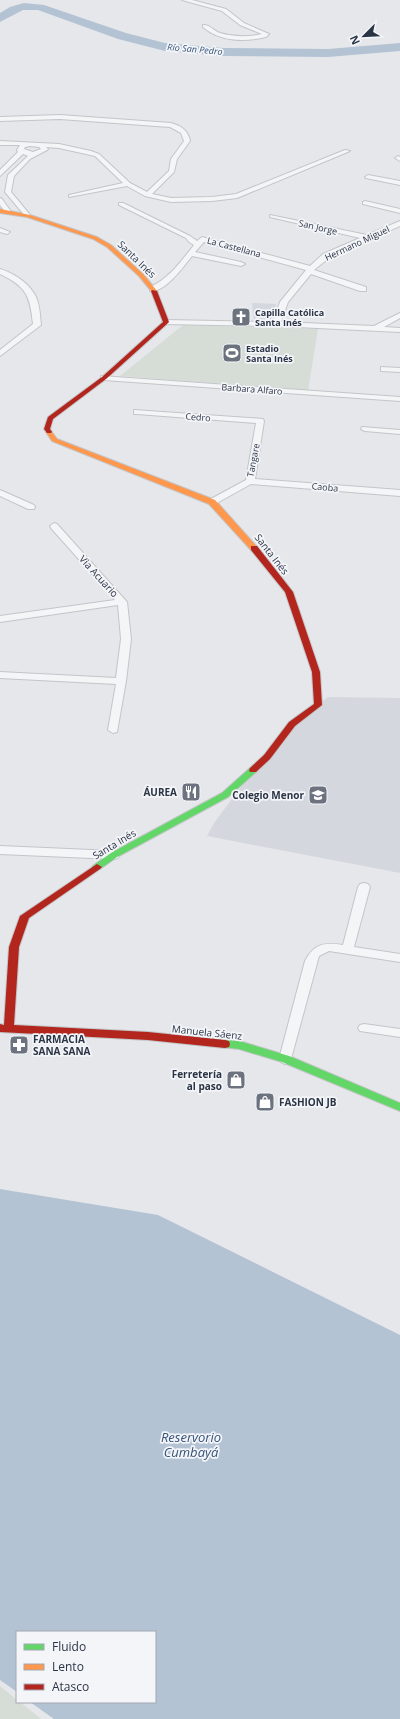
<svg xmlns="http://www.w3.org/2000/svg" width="400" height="1719" font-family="'Open Sans',sans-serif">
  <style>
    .built { fill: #d4d7dd }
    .green { fill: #d6ddd6 }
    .water { fill: #b4c3d4 }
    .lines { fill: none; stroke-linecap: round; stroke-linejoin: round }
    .river { fill: #b4c3d4; fill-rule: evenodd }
    .street-casing { stroke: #c3c5c8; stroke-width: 2 }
    .fast-casing { stroke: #c3c5c8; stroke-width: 2 }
    .slow-casing { stroke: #c3c5c8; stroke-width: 2 }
    .jam-casing { stroke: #c3c5c8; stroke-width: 2 }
    .street { fill: #f4f5f7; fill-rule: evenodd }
    .fast { fill: #63d668; fill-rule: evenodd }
    .slow { fill: #ff974d; fill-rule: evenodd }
    .jam { fill: #b3261e; fill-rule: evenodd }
    .labels { text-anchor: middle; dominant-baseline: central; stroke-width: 3.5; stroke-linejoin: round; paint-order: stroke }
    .far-water-label { font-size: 9px; font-style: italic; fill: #355278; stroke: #f3f5f9 }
    .far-street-label { font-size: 9px; fill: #2b3444; stroke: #f3f5f9 }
    .far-poi-label { font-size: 9px; font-weight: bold; fill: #2b3444; stroke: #f3f5f9; text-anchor: start }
    .street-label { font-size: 10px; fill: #2b3444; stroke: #f3f5f9 }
    .poi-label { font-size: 10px; font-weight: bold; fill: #2b3444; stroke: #f3f5f9; text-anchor: end }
    .near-water-label { font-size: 13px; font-style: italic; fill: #355278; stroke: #f3f5f9 }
  </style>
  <rect width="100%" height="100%" fill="#e5e7ea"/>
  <path class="built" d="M 252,303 L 276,304 L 273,322 L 254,321 Z
    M 328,697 L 400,698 L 400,873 L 207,836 L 214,823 L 256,767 L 289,728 Z"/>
  <path class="green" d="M 183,325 L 318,329 L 308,390 L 120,376 Z
    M 0,1686 L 17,1700 L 17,1702 L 20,1702 L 41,1719 L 0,1719 Z"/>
  <path class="water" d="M 0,1189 L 158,1215 L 400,1335 L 400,1719 L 54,1719 L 30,1702 L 155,1702 L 155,1632 L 17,1632 L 17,1692 L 0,1680 Z"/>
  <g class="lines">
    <path class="river" d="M 24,3 L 44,5 L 126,33 L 165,43 L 223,48 L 328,49 L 400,43 L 400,51 L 328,57 L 223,56 L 165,51 L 118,39 L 38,10 L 23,10 L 0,22 L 0,13 L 10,7 Z"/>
    <defs>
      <path id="street" d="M 182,0 L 192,0 L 226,9 L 244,23 L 269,34 L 266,37 C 245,42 220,42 203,27 L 203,25 C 209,24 214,31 220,33 C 233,37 249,37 262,34 L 240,25 L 222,11 Z
        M 60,115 L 171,123 C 181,126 188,130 190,141 L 177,159 L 174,172 L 152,194 L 171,198 L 212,197 L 236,194 L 345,150 L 350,151 L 237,198 L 212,201 L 171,202 L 145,196 L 127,186 L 69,197 L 69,195 L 123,183 L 95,156 L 59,148 L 46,147 L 48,149 L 47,150 L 30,159 L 14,176 L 11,192 L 31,216 L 26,217 L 5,192 L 8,175 L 28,156 L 23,154 L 0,176 L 0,170 L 18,152 L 17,150 L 20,145 L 0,145 L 0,141 L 59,144 L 91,151 L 99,154 L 130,183 L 147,192 L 169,171 L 171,159 L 184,141 L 181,133 L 170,127 L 60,119 L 0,121 L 0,117 ZM 30,146 L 39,147 L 41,149 L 33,152 L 24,149 L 25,147 Z
        M 398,156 L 400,157 L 400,161 L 395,158 Z
        M 368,175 L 400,181 L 400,185 L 366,178 L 365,177 Z
        M 0,198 L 2,199 L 12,213 L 11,214 L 7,214 L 0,205 Z
        M 365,201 L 400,209 L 400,213 L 363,204 L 363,202 Z
        M 119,203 L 123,203 L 190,236 L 197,241 L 202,237 L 310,266 L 323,254 L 360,238 L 270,217 L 270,215 L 367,235 L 400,221 L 400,226 L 329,258 L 314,270 L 366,287 L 366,291 L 360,291 L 311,274 L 288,302 L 281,322 L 374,326 L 400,313 L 400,318 L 384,327 L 400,328 L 400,332 L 276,326 L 163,324 L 162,322 L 166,320 L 273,322 L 280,302 L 306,270 L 204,242 L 195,252 L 241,262 L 245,264 L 241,266 L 192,256 C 184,266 165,293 150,291 L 150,287 C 169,279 182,260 194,245 L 189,242 L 186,238 L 119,205 Z
        M 0,228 L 10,232 L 7,234 L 0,232 Z
        M 0,269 C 14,273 30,284 36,297 C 40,306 40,316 41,325 L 0,356 L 0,350 L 33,324 C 30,296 27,287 0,274 Z
        M 381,367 L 400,368 L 400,372 L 381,371 Z
        M 101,376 L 400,397 L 400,401 L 104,380 L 101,380 Z
        M 134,410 L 263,419 L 264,421 L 255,479 L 400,490 L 400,496 L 251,484 L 215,504 L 209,504 L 208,502 L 209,500 L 246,480 L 256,423 L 137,414 L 134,414 Z
        M 362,427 L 400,430 L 400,434 L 365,431 L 361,429 Z
        M 0,490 L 34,505 L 35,507 L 34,509 L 28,509 L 0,496 Z
        M 54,523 L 57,524 L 127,602 L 131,639 L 126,681 L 117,732 L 113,733 L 108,730 L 116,684 L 0,678 L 0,672 L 116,678 L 121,639 L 118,605 L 0,622 L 0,616 L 115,600 L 51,528 L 50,526 Z
        M 0,846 L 114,851 L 118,852 L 119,855 L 118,858 L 114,859 L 0,854 Z
        M 364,883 L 368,884 L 370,887 L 354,947 L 400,954 L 400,962 L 329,951 L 319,956 L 291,1059 L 289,1062 L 285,1064 L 281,1062 L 279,1059 L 305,961 C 314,944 324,942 343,945 L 358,887 L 360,884 Z
        M 364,1024 L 400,1029 L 400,1037 L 360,1031 L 358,1028 L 360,1025 Z"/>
      <path id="fast" d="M 253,767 L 256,768 L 257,770 L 256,772 L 228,797 L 117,857 L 100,869 L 94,869 L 92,867 L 94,865 L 111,853 L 222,793 L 250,768 Z
        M 225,1040 L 239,1041 L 289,1056 L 400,1103 L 400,1111 L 282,1062 L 239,1049 L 221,1047 L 220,1044 L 221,1041 Z"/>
      <path id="slow" d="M 0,209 L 30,215 L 97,237 L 111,245 L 143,274 L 157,291 L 152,292 L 139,276 L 107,247 L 93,239 L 27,217 L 0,213 Z
        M 49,430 L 51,431 L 57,439 L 215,500 L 258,548 L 257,550 L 251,550 L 209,504 L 52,441 L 46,432 Z"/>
      <path id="jam" d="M 152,290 L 157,291 L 169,322 L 168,323 L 106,379 L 53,419 L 50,429 L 52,432 L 51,433 L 47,433 L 44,429 L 48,417 L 102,377 L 163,322 L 151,291 Z
        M 251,546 L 257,546 L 293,592 L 320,672 L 322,705 L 295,726 L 270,759 L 256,772 L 250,772 L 249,770 L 250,768 L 264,755 L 289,722 L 314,704 L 312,672 L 285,592 L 251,550 Z
        M 97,864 L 102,867 L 100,869 L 29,918 L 19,947 L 14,1025 L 148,1032 L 225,1040 L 229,1041 L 230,1044 L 229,1047 L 225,1048 L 148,1040 L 0,1032 L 0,1024 L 4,1025 L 9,947 L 20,916 Z"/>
    </defs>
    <use href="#street" class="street-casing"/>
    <use href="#fast" class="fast-casing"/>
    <use href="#slow" class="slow-casing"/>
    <use href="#jam" class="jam-casing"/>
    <use href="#street" class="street"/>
    <use href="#fast" class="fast"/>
    <use href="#slow" class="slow"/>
    <use href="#jam" class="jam"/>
  </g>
  <defs>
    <symbol id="church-square" viewBox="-11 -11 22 22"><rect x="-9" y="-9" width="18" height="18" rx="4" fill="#6c737e" stroke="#f3f5f9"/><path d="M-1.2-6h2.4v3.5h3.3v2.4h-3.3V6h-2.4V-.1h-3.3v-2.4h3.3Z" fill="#fff"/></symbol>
    <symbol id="stadium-square" viewBox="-11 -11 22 22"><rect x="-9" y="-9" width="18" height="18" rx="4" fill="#6c737e" stroke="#f3f5f9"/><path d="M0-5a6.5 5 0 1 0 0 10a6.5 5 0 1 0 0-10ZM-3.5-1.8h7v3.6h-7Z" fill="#fff"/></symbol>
    <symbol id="restaurant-square" viewBox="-11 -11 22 22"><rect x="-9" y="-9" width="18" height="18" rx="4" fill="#6c737e" stroke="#f3f5f9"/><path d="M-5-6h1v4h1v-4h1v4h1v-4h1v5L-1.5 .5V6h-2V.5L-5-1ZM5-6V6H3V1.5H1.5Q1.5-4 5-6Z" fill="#fff"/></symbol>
    <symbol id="school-square" viewBox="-11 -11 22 22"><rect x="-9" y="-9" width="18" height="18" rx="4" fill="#6c737e" stroke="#f3f5f9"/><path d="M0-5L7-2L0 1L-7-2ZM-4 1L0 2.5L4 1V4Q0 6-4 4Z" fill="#fff"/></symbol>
    <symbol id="pharmacy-square" viewBox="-11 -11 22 22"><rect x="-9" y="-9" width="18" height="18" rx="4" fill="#6c737e" stroke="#f3f5f9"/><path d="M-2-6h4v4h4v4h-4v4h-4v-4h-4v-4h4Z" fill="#fff"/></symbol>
    <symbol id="shop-square" viewBox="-11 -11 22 22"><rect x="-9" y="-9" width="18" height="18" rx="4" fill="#6c737e" stroke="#f3f5f9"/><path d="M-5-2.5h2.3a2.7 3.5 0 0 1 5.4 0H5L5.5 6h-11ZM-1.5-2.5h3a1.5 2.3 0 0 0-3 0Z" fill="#fff"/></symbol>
  </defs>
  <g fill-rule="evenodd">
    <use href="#church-square" x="230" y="306" width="22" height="22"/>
    <use href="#stadium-square" x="221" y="342" width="22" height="22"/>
    <use href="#restaurant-square" x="180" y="781" width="22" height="22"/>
    <use href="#school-square" x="307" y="784" width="22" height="22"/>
    <use href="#pharmacy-square" x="8" y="1034" width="22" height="22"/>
    <use href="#shop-square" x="225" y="1069" width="22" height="22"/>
    <use href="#shop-square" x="254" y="1091" width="22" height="22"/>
  </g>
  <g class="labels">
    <g class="far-water-label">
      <text transform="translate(195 49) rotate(5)">Río San Pedro</text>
    </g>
    <g class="far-street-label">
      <text transform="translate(318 227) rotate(13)">San Jorge</text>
      <text transform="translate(357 243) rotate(-25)">Hermano Miguel</text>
      <text transform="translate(234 247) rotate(15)">La Castellana</text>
      <text transform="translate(252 389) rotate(4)">Barbara Alfaro</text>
      <text transform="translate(198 417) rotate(4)">Cedro</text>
      <text transform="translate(253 460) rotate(-79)">Tangare</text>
      <text transform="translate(325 487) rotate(5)">Caoba</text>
    </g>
    <g class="far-poi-label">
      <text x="255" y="312">Capilla Católica<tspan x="255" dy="10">Santa Inés</tspan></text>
      <text x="246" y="348">Estadio<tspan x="246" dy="10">Santa Inés</tspan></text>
    </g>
    <g class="street-label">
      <text transform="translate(137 259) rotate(44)">Santa Inés</text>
      <text transform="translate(272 554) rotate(52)">Santa Inés</text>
      <text transform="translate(99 576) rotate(48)">Via Acuario</text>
      <text transform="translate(114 844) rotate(-31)">Santa Inés</text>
      <text transform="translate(207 1032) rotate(6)">Manuela Sáenz</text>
    </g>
    <g class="poi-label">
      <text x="177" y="792">ÁUREA</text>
      <text x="304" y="795">Colegio Menor</text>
      <text x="33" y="1039" text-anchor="start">FARMACIA<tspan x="33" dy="12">SANA SANA</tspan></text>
      <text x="222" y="1074">Ferretería<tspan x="222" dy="12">al paso</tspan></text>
      <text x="279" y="1102" text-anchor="start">FASHION JB</text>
    </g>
    <g class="near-water-label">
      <text x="191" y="1437">Reservorio<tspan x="191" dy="15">Cumbayá</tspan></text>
    </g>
  </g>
  <rect x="16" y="1631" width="140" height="72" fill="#f3f5f9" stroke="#a3a8b1"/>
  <rect x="24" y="1644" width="20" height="6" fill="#63d668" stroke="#a3a8b1"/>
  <text x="52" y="1651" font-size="12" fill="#2b3444">Fluido</text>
  <rect x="24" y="1664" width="20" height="6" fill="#ff974d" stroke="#a3a8b1"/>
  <text x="52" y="1671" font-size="12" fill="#2b3444">Lento</text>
  <rect x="24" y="1684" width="20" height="6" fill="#b3261e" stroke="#a3a8b1"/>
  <text x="52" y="1691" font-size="12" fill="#2b3444">Atasco</text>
  <g transform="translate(364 36) rotate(246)" stroke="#f3f5f9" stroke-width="3" paint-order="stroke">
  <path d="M0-3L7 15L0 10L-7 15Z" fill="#2b3444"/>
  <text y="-6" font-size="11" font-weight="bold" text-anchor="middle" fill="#2b3444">N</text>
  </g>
</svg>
